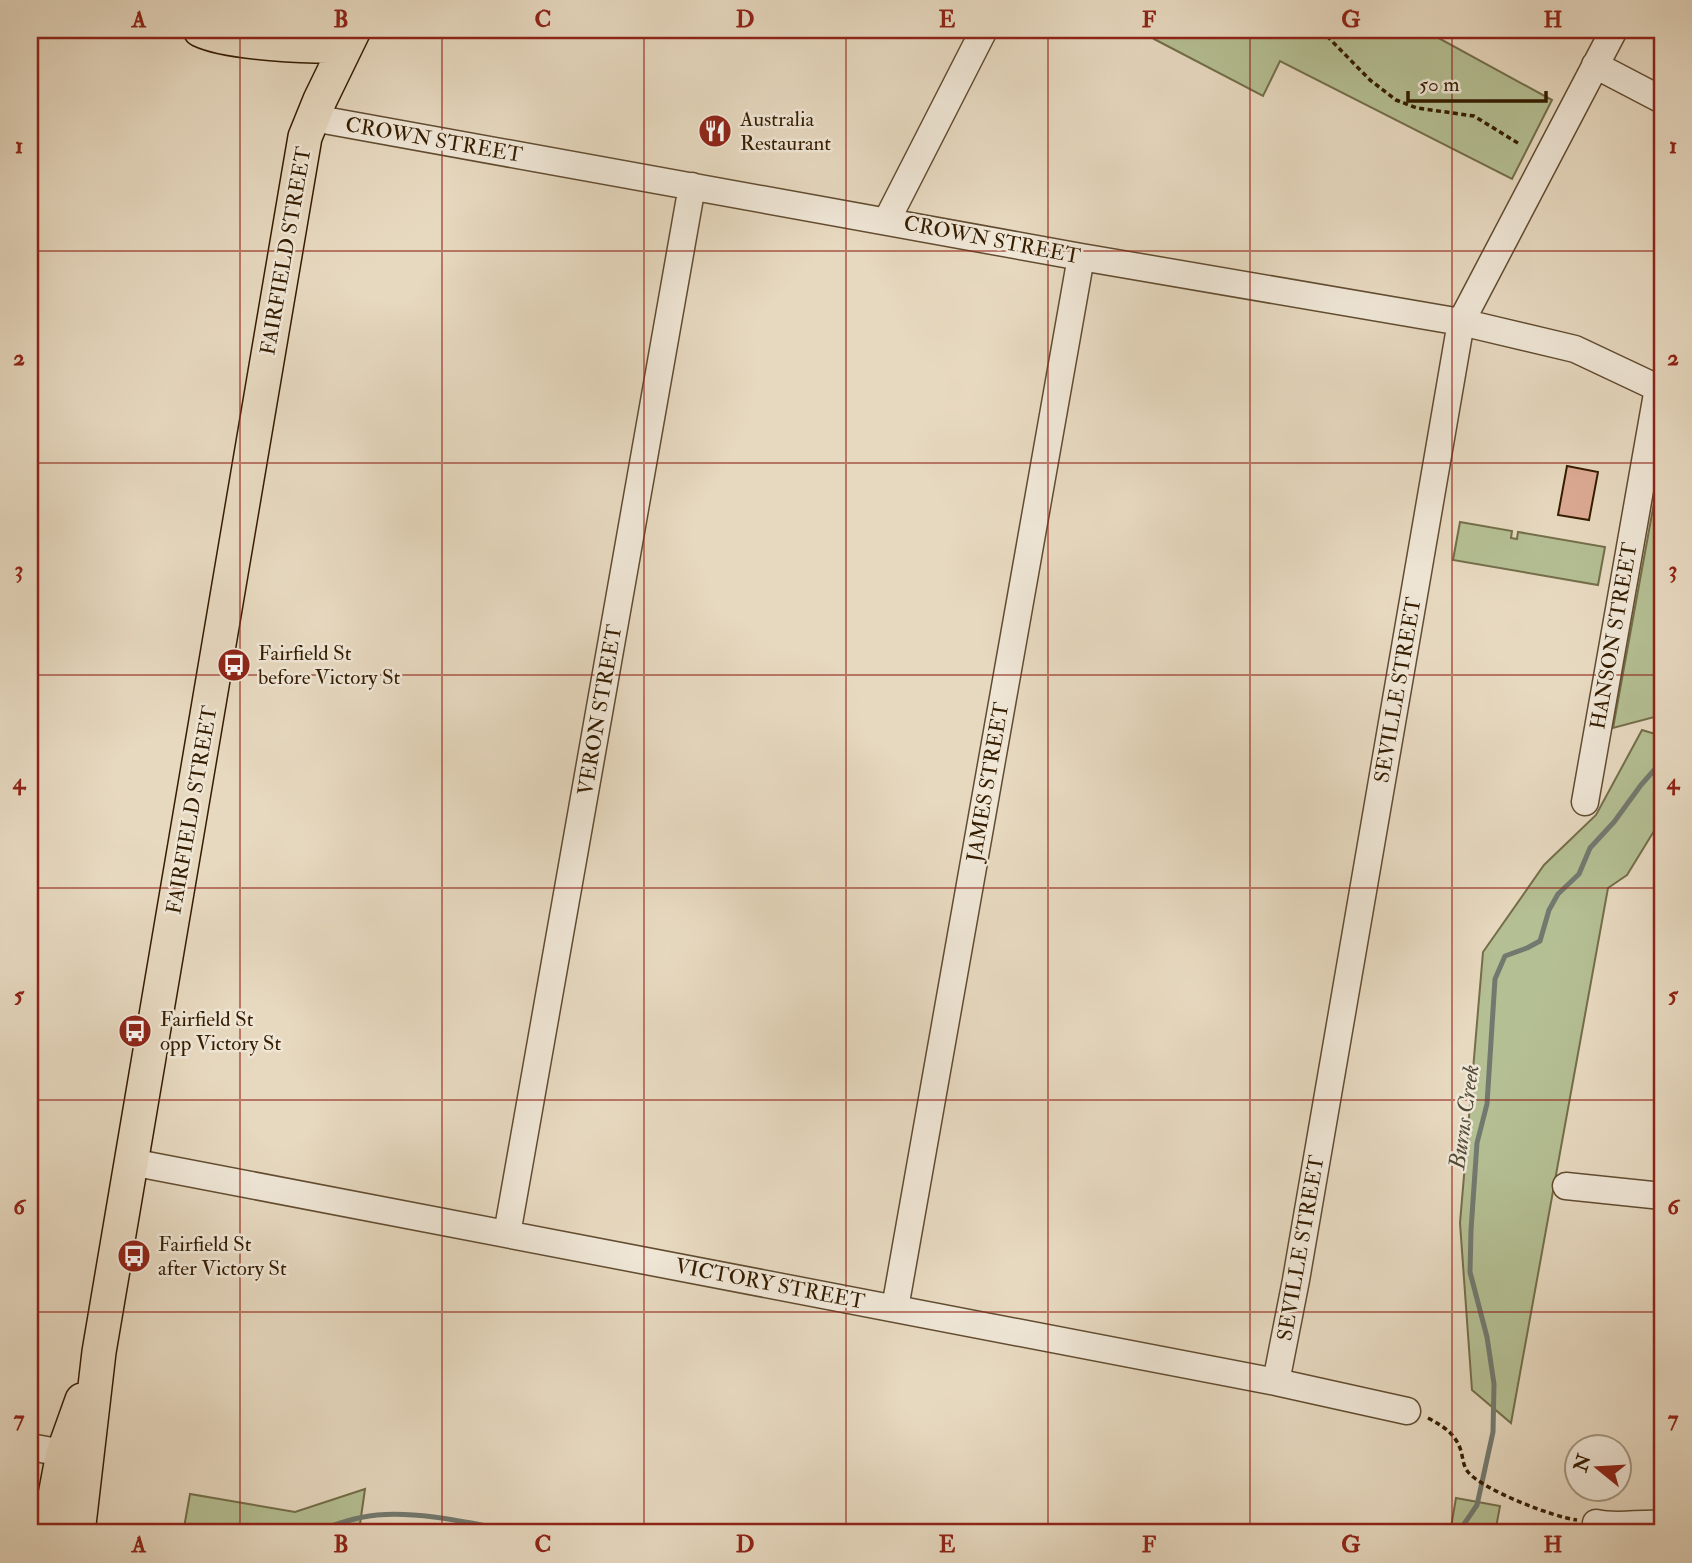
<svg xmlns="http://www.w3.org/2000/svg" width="1692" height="1563" font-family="'IM FELL Double Pica',serif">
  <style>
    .green { fill: #b4bf93; stroke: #746e4a; stroke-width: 2 }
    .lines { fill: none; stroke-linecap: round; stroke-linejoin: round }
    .stream { stroke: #727a70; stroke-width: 5 }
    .building { fill: #ddab94; stroke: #351d00; stroke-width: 2 }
    .minor-casing { stroke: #624c30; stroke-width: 29 }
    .major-casing { stroke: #351d00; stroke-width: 36 }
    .path { stroke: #351d00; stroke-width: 3.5; stroke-dasharray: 5 3.5; stroke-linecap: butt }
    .minor { stroke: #efe6d6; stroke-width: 26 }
    .major { stroke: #e7d9c0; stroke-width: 33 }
    .grid { fill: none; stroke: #8f2418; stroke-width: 2; stroke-opacity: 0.55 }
    .labels { text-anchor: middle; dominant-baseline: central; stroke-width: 5; stroke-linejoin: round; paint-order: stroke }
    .poi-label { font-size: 21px; fill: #351d00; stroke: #efe6d6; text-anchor: start }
    .street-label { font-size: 21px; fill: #351d00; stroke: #efe6d6 }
    .water-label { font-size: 23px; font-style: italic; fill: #534c38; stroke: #efe6d6 }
    .neatline { fill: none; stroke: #8f2418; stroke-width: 2.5 }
    .grid-label { font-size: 23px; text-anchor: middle; font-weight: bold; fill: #8f2418 }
  </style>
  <rect width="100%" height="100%" fill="#e7d9c0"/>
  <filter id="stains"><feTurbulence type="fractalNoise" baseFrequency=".00286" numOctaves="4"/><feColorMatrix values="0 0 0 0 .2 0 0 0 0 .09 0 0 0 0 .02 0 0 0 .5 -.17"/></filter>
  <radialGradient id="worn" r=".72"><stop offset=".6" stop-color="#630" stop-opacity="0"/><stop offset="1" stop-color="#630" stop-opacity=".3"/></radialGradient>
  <path class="green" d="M 1159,30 L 1424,30 L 1552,100 L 1512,179 L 1280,61 L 1263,96 L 1154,39 Z
    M 1662,459 L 1662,715 L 1613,728 Z
    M 1460,522 L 1512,531 L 1511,538 L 1517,539 L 1518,532 L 1605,547 L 1598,585 L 1453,560 Z
    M 1642,730 L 1662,736 L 1662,818 L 1627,875 L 1608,888 L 1511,1423 L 1472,1390 L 1460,1223 L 1483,952 L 1544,865 L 1596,815 Z
    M 365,1489 L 360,1524 L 395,1530 L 393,1533 L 183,1533 L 190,1494 L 295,1512 Z
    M 1456,1498 L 1500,1506 L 1495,1533 L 1450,1533 Z"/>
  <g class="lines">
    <path class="stream" d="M 314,1533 C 334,1525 355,1517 377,1515 C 426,1511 477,1525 525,1533
      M 1458,1533 L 1477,1505 L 1493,1432 L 1494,1384 L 1487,1337 L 1470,1272 L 1471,1230 L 1477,1143 L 1487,1104 L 1495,979 L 1505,956 L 1527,948 L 1540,941 L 1549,910 L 1558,894 L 1579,874 L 1590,848 L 1614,822 L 1641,785 L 1662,761"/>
  </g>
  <path class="building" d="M 1567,466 L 1598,472 L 1589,520 L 1558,515 Z"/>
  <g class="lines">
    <defs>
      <path id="minor" d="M 1595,65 L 1662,100
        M 313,118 L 1081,257 L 1461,322 L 1575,349 L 1662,390
        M 887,220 L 984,30
        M 1585,802 L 1658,388
        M 131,1162 L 1276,1382 L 1407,1411
        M 1566,1186 L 1662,1196
        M 507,1234 L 692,186
        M 895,1308 L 1081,257
        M 1276,1382 L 1296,1280 L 1461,322 L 1614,30
        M 30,1447 L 63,1453
        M 1596,1523 C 1619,1528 1640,1522 1662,1524"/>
      <path id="major" d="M 200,30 C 229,44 311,47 345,46
        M 48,1533 L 63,1453 L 82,1400
        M 78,1533 L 99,1352 L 298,178 L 305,137 L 320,100 L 354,30"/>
    </defs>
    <use href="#minor" class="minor-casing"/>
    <use href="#major" class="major-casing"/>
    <path class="path" d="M 1253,30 L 1265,30
      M 1321,30 L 1370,80 L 1396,100 L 1417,108 L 1474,116 L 1521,145
      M 1428,1418 C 1443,1426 1456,1434 1461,1451 C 1463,1458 1463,1466 1468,1472 C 1483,1490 1553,1517 1577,1520"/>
    <use href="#minor" class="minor"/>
    <use href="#major" class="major"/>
  </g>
  <path class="grid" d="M 240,30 L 240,1533M 442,30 L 442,1533M 644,30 L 644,1533M 846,30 L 846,1533M 1048,30 L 1048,1533M 1250,30 L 1250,1533M 1452,30 L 1452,1533M 30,251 L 1662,251M 30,463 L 1662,463M 30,675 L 1662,675M 30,888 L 1662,888M 30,1100 L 1662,1100M 30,1312 L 1662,1312"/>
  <defs>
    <symbol id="restaurant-disc" viewBox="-11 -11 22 22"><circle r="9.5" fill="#8f2418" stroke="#efe6d6"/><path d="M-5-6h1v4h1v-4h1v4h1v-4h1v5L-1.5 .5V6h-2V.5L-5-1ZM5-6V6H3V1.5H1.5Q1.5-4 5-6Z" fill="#fff"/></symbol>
    <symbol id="bus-disc" viewBox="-11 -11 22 22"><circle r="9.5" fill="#8f2418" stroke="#efe6d6"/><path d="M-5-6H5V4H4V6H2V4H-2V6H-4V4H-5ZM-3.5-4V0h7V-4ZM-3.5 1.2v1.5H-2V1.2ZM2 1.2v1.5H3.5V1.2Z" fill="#fff"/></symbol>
  </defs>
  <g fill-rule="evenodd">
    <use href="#restaurant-disc" x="696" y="112" width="38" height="38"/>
    <use href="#bus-disc" x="215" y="646" width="38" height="38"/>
    <use href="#bus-disc" x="116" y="1012" width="38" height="38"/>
    <use href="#bus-disc" x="115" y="1237" width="38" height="38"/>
  </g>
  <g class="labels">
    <g class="poi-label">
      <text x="740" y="119">Australia<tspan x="740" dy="24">Restaurant</tspan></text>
      <text x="258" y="653">Fairfield St<tspan x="258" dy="24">before Victory St</tspan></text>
      <text x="160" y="1019">Fairfield St<tspan x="160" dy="24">opp Victory St</tspan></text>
      <text x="158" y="1244">Fairfield St<tspan x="158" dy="24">after Victory St</tspan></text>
    </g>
    <g class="street-label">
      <text transform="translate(434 140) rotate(10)">CROWN STREET</text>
      <text transform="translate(992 240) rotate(11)">CROWN STREET</text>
      <text transform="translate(286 251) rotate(-80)">FAIRFIELD STREET</text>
      <text transform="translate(1614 636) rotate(-80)">HANSON STREET</text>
      <text transform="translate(1398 690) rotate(-80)">SEVILLE STREET</text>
      <text transform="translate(600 710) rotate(-80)">VERON STREET</text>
      <text transform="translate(988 782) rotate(-80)">JAMES STREET</text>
      <text transform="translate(192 810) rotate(-80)">FAIRFIELD STREET</text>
      <text transform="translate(1301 1248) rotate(-80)">SEVILLE STREET</text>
      <text transform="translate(770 1284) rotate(11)">VICTORY STREET</text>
    </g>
    <g class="water-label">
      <text transform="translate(1464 1117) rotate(-82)">Burns Creek</text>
    </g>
  </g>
  <rect width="1692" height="1563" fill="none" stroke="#e7d9c0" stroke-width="77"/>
  <g transform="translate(1598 1468) rotate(288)"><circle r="33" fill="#efe6d6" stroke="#a59680" stroke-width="2"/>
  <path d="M0-5L12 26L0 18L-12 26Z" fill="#8f2418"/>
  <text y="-10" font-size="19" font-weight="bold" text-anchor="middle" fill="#351d00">N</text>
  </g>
  <path d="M1408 91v10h138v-10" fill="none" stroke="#351d00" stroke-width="3.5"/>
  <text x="1419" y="91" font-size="21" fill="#351d00" stroke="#efe6d6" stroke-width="5" paint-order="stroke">50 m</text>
  <rect x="38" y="38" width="1616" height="1486" class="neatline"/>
  <g class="grid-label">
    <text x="139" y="27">A</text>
    <text x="341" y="27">B</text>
    <text x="543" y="27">C</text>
    <text x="745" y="27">D</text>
    <text x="947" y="27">E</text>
    <text x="1149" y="27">F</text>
    <text x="1351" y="27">G</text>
    <text x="1553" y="27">H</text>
    <text x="19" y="153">1</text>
    <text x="1673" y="153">1</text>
    <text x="19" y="365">2</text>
    <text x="1673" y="365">2</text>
    <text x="19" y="577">3</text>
    <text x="1673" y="577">3</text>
    <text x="19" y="789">4</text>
    <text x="1673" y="789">4</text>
    <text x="19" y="1002">5</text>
    <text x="1673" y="1002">5</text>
    <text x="19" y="1214">6</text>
    <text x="1673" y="1214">6</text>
    <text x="19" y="1426">7</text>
    <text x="1673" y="1426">7</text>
    <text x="139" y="1552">A</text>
    <text x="341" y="1552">B</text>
    <text x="543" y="1552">C</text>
    <text x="745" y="1552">D</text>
    <text x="947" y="1552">E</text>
    <text x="1149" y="1552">F</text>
    <text x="1351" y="1552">G</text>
    <text x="1553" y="1552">H</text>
  </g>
  <rect width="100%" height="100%" filter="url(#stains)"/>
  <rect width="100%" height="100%" fill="url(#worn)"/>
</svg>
